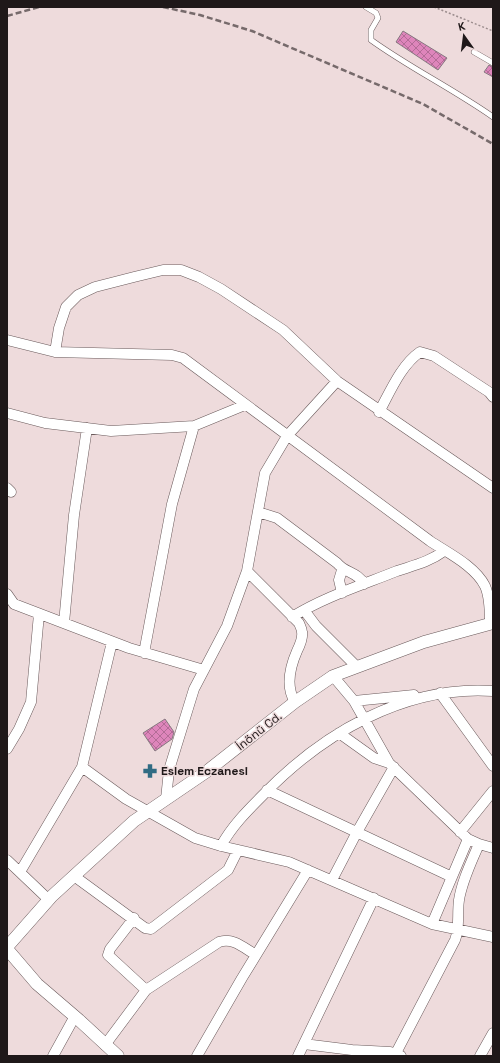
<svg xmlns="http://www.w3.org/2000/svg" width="500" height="1063" font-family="'Space Grotesk',sans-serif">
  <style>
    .building { fill: url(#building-cross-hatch); stroke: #867880 }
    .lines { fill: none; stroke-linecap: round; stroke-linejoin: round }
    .service-casing { stroke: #6a5a5b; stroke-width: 6 }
    .minor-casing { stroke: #6a5a5b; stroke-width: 11 }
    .tertiary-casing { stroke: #6a5a5b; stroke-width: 13 }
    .path { stroke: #9c8d8e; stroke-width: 1.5; stroke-dasharray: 2 2; stroke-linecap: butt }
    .service { stroke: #fff; stroke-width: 5 }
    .minor { stroke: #fff; stroke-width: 10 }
    .tertiary { stroke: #fff; stroke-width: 12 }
    .rail { stroke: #766a6b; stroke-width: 2.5; stroke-dasharray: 6 3; stroke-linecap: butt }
    .labels { text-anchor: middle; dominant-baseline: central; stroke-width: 3; stroke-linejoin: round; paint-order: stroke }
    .street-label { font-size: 12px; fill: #1f1819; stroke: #eedbdc }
    .poi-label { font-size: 12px; font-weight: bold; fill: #1f1819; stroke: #eedbdc; text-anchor: start }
  </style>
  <defs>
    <pattern id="building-cross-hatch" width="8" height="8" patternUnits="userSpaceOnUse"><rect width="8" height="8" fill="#de85bb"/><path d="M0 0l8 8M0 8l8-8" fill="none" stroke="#b36c97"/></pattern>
  </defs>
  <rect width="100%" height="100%" fill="#eedbdc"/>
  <path class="building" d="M 403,31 L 447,58 L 438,70 L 396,42 Z
    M 489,65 L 493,67 L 493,77 L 484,72 Z
    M 165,719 L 174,732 L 172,739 L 155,751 L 143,733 Z"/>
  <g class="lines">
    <defs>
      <path id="service" d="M 366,7 L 376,13 L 378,18 L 371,30 L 371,40 C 410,68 453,89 493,117
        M 474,52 L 493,63"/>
      <path id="minor" d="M 7,340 L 55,352 L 172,355 L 183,358 L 430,541 C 448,553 475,566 485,586 C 490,597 490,612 490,623
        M 55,352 L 59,328 L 66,307 L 78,295 L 95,287 L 134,277 L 163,270 L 181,270 L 199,277 L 221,289 L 283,330 L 337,381 L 493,488
        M 379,412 C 390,392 401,365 420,352 L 434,356 L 489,392 L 493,397
        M 7,413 L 45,423 L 111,431 L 194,426 L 245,405
        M 7,488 L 11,492
        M 258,512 L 277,518 L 337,563 C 345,573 358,572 364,584
        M 342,570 L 339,580 L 342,593
        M 247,571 L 299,623 C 300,626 302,629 302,632 C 303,638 300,645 297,651 C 290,667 285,686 295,702
        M 7,594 L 14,604 L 129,648 L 204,670
        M 304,610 L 316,626 L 356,666
        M 292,617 C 324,597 362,585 397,571 C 415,565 429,562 444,551
        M 64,623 L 74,515 L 87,428
        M 144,653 L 172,504 L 194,426
        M 333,676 L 354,701 L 389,763 L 468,839 L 479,844 L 493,848
        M 440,693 L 493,766
        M 354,701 L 414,695
        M 339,733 L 374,758 L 389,763
        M 7,749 L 19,729 L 31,702 L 39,614
        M 82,767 L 126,799 L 195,838 L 221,846 L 289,862 L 432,924 L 493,937
        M 267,790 L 452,877
        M 166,799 L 169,770 L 194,689 L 227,626 L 247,571 L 265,473 L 287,436 L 337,381
        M 460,832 L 493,791
        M 221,846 C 232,826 247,811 263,795 C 323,733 405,685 493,691
        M 7,860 L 49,900
        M 20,872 L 82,767 L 112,642
        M 74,876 L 145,928 L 151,929 L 228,870 L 238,850
        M 332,880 L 357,832 L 394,767
        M 134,918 L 110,949 L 108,955 L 146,990
        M 432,924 L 468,839
        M 304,1044 L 352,1050 L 390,1052 L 401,1056
        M 105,1045 L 146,990 L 219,942 C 233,937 244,948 256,955
        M 396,1053 L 455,940 C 460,928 457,914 459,900 C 462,881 471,863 479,844
        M 53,1056 L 75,1016
        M 197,1056 L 242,978 L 308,870
        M 298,1056 L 374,898
        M 480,1056 L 493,1033"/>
      <path id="tertiary" d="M 7,947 L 52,896 L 134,821 L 206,772 L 295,702 L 333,676 L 424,642 L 493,623
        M 7,949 L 37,984 L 79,1020 L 118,1056"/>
    </defs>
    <use href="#service" class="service-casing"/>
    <use href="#minor" class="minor-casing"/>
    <use href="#tertiary" class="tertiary-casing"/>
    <path class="path" d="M 434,7 L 493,31"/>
    <use href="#service" class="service"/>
    <use href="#minor" class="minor"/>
    <use href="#tertiary" class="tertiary"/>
    <path class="rail" d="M 163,7 L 200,15 L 252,31 L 423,104 L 493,144
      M 7,16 L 39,7"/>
  </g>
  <defs>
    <symbol id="pharmacy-bare" viewBox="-9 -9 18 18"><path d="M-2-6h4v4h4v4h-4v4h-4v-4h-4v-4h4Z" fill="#306b83" stroke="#eedbdc" stroke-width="2.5" paint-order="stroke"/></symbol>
  </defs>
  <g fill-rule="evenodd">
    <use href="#pharmacy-bare" x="140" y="761" width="20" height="20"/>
  </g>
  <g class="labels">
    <g class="street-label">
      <text transform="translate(259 731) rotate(-38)">İnönü Cd.</text>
    </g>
    <g class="poi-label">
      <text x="161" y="771">Eslem Eczanesi</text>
    </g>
  </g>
  <rect width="500" height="1063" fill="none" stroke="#1f1819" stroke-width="16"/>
  <g transform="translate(464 36) rotate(346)" stroke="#eedbdc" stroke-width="3" paint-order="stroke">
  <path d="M0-3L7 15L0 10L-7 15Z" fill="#1f1819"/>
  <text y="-6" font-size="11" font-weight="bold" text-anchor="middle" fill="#1f1819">K</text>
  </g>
</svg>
